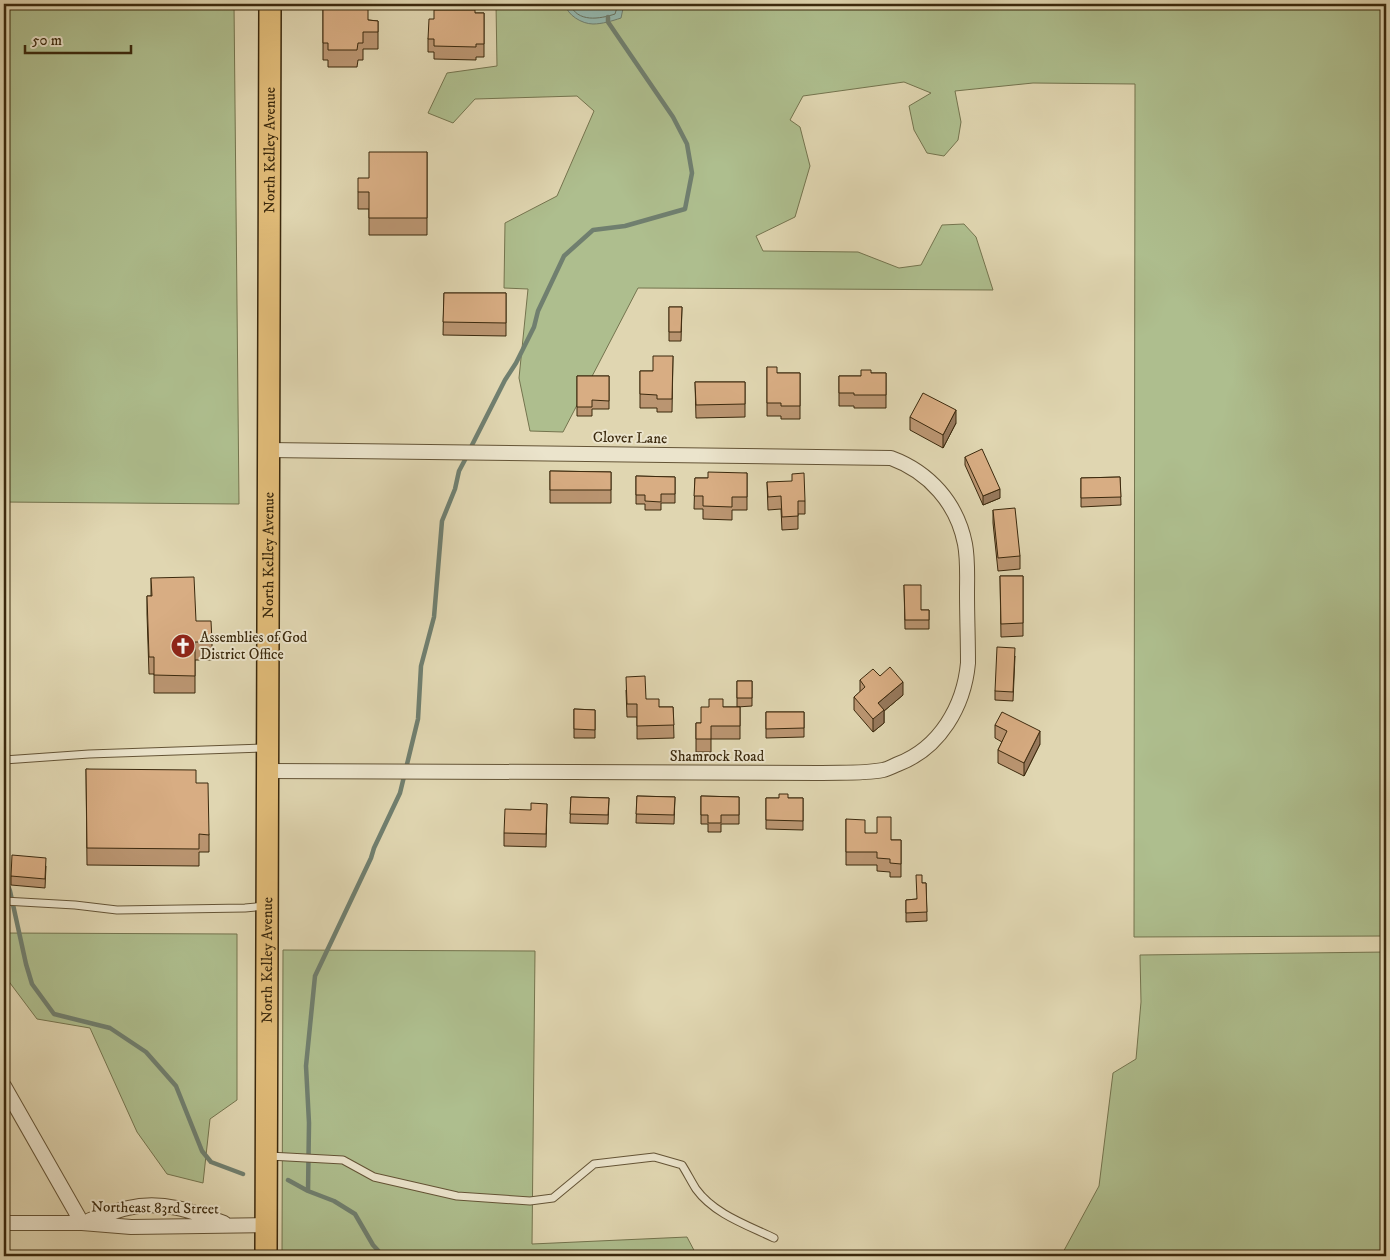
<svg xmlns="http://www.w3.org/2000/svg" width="1390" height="1260" font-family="'IM FELL DW Pica',serif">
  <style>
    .green { fill: #aebe8e; stroke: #74744e }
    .water { fill: #94b9b0; stroke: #707f6f }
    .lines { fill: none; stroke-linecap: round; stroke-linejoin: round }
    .shore { stroke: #68715e; stroke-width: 1 }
    .stream { stroke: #707f6f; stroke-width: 4.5 }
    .lane-casing { stroke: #645436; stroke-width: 9 }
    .street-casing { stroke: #645436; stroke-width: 16 }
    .primary-casing { stroke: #3b290d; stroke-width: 24 }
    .lane { stroke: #ebe4cc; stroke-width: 7 }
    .street { stroke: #ebe4cc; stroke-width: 14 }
    .primary { stroke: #e0bb78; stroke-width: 21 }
    .wall { fill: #ba9571; stroke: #3b290d }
    .shaded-wall { fill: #97795c; stroke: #3b290d }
    .building { fill: #d8ad83; stroke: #3b290d }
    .labels { text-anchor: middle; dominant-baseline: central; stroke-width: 4; stroke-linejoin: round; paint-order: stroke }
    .street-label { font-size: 15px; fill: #3b290d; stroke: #ebe4cc }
    .poi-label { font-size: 15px; fill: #3b290d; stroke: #ebe4cc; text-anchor: start }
  </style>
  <rect width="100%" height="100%" fill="#e0d6b1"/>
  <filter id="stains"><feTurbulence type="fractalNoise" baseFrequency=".004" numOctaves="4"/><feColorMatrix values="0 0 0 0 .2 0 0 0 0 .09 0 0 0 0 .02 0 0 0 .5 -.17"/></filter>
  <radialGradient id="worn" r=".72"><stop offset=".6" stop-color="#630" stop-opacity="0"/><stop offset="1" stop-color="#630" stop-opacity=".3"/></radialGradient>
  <path class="green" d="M 4,4 L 234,4 L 239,504 L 4,502 Z
    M 496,4 L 565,4 L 566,9 L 624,4 L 1386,4 L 1386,936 L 1134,937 L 1135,84 L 1033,83 L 955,91 L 961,122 L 958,140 L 944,156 L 927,153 L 914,130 L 909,106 L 931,93 L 904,82 L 803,96 L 790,120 L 800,127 L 810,166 L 795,217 L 756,236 L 763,251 L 858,252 L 899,268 L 921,265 L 942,225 L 964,224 L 976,237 L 993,290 L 638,288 L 563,432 L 530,431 L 519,378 L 528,289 L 504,288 L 505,223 L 557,196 L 594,111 L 577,96 L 475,99 L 453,123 L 428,113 L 447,73 L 497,66 Z
    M 4,933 L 237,934 L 237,1100 L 210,1119 L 203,1183 L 167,1174 L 137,1132 L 90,1028 L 37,1019 L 4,975 Z
    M 283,950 L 535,951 L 532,1244 L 687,1237 L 697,1256 L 282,1256 Z
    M 1386,952 L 1386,1256 L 1061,1256 L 1099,1186 L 1113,1073 L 1136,1059 L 1141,1002 L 1140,955 Z"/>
  <path class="water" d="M 565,4 L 624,4 L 621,18 C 612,21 602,24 593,24 C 582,24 567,15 565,4 Z"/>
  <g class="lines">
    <path class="shore" d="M 570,4 C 577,23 600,19 615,14 L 618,4"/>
    <path class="stream" d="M 470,449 L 505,380 L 516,363 L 534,327 L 538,311 L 564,256 L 593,230 L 625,226 L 685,209 L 692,173 L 687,144 L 673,117 L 608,22 L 608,17
      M 4,874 L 10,891 L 26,964 L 32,984 L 54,1014 L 110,1028 L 146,1052 L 176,1086 L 202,1151 L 211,1162 L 243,1174
      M 288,1180 L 308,1191 L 334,1201 L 355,1214 L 373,1245 L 383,1256
      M 308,1191 L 309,1123 L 306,1066 L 315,976 L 371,858 L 374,848 L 400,793 L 418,719 L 421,666 L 434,617 L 442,521 L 455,489 L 459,471 L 467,456"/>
    <defs>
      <path id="lane" d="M 4,760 L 89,754 L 264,748
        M 4,901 L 75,905 L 117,910 L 245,908 L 265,906
        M 269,1156 L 343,1160 L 374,1177 L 457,1196 L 530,1201 L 553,1198 L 594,1164 L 654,1157 L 682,1165 C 687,1173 691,1181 696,1189 C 714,1214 747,1225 774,1238"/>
      <path id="street" d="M 267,771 L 818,773 C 839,772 862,774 883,770 C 888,769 893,766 898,764 C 940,748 964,706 968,663 C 968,639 967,616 967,593 C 967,577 968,560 965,544 C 957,503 929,472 891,458 L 268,450
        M 4,1086 L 82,1223
        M 90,1220 C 102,1216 115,1211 128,1208 C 162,1200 193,1211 224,1223
        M 4,1223 L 82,1223 L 131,1227 L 266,1225"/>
      <g id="primary">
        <path id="s1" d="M 266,1256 L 270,4"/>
      </g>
    </defs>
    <use href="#lane" class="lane-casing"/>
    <use href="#street" class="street-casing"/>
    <use href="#primary" class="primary-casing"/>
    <use href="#lane" class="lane"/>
    <use href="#street" class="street"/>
    <use href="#primary" class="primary"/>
  </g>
  <path class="wall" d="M 323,4 L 368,20 L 378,21 L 378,49 L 363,49 L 363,60 L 358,60 L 357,67 L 328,67 L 328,60 L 323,60 Z
    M 422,4 L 475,4 L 475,5 L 447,5 L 447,8 L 422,7 Z
    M 475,13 L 484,13 L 484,57 L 476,57 L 476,60 L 434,59 L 434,52 L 428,52 L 428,39 L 434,19 Z
    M 427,152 L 427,235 L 369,235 L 369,209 L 358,209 L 358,192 L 369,178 Z
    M 444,293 L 506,293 L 506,336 L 443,335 Z
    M 669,307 L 682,307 L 681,341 L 669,341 Z
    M 673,356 L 672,412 L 657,412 L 657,408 L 640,408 L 640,371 L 653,371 Z
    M 767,367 L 777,373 L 800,373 L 800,419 L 781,419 L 781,416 L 767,416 Z
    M 871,373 L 886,373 L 886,408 L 854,408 L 854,406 L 839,406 L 839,376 L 861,376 Z
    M 577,376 L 609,376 L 609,409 L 592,409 L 592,416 L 577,416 Z
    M 695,382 L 745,382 L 745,417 L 696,418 Z
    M 910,417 L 956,423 L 943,448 L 910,430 Z
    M 965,457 L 1000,498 L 983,505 L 965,465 Z
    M 550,471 L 611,472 L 611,503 L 550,503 Z
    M 747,473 L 747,510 L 732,510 L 732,520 L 703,519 L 703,509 L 694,509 L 695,478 L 708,478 Z
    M 636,476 L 675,477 L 675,503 L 661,503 L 661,510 L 645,510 L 645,504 L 636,504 Z
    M 1120,477 L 1121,505 L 1081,507 L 1081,478 Z
    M 767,482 L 805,501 L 805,514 L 798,514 L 798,529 L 782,530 L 781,509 L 768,510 Z
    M 993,510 L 1020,556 L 1020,569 L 998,571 L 993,523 Z
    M 1000,576 L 1023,576 L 1023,636 L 1001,637 Z
    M 151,578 L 196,621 L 212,642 L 212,660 L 195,660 L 195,693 L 154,693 L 154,674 L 149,674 L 147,614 L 147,596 L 151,596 Z
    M 904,585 L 921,610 L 929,610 L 929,629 L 905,629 Z
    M 1015,656 L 1013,701 L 995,700 L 995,691 Z
    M 880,676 L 903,695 L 884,711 L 884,723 L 873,732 L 854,710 L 854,697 L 860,692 L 860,680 Z
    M 737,681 L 752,681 L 752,706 L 737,707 Z
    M 626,690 L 646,699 L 659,707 L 673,707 L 674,738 L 637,739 L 637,717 L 627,717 Z
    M 723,707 L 740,707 L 740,739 L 711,739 L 711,752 L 696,752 L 696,723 L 701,723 Z
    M 574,709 L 595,710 L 595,738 L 574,738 Z
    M 766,712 L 804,712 L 804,737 L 766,738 Z
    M 995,725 L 1040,744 L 1024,776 L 998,763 L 998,750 L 1002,742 L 995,738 Z
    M 86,769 L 196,783 L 209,835 L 209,852 L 199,852 L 199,866 L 87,865 Z
    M 637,796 L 675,797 L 674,824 L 636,823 Z
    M 701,796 L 739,797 L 739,824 L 721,824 L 721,832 L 708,832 L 708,824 L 701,824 Z
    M 571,797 L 609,798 L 608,824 L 570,823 Z
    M 766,798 L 803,798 L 803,830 L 766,829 Z
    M 547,804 L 546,847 L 504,846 L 504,833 L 531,810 Z
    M 846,819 L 865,833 L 891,840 L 901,840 L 901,877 L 890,877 L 890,872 L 877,871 L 877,865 L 846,865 Z
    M 46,866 L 45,888 L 11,885 L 11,876 Z
    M 922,883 L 926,883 L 927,921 L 906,922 L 906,900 L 917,899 Z"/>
  <path class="shaded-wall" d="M 956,410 L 956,423 L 943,448 L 943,435 Z
    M 1000,489 L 1000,498 L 983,505 L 983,496 Z
    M 903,682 L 903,695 L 884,711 L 884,723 L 873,732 L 873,719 L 878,703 Z
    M 1040,731 L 1040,744 L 1024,776 L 1024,763 Z"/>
  <path class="building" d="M 323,4 L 368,4 L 368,20 L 378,21 L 378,32 L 363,32 L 363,43 L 358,43 L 357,50 L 328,50 L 328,43 L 323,43 Z
    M 434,10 L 475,10 L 475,13 L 484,13 L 484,44 L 476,44 L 476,47 L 434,46 L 434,39 L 428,39 L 429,19 L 434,19 Z
    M 369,152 L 427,152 L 427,218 L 369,218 L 369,192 L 358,192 L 358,178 L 369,178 Z
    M 444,293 L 506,293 L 506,323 L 443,322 Z
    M 669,307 L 682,307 L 681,332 L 669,332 Z
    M 653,356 L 673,356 L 672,399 L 657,399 L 657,395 L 640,394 L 640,371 L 653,371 Z
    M 767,367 L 777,367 L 777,373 L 800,373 L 800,406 L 781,406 L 781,403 L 767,403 Z
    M 861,370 L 871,370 L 871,373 L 886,373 L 886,395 L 854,395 L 854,393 L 839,393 L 839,376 L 861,376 Z
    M 577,376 L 609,376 L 609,401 L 592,400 L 592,407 L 577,407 Z
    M 695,382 L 745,382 L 745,404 L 696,405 Z
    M 923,393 L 956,410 L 943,435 L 910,417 Z
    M 982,449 L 1000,489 L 983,496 L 965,457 Z
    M 550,471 L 611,472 L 611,490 L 550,490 Z
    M 708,472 L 747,473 L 747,497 L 732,497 L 732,507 L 703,506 L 703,496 L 694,496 L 695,478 L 708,478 Z
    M 804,473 L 805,501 L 798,501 L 798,516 L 782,517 L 781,496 L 768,497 L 767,482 L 792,481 L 792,474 Z
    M 636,476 L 675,477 L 675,494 L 661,494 L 661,502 L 645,501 L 645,495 L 636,495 Z
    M 1120,477 L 1121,497 L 1081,498 L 1081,478 Z
    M 1015,508 L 1020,556 L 998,558 L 993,510 Z
    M 1000,576 L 1023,576 L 1023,623 L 1001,624 Z
    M 194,577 L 196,621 L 211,621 L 212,642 L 195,642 L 195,676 L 154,675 L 154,657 L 149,657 L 147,596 L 152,596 L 151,578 Z
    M 904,585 L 921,585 L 921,610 L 929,610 L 929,620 L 905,620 Z
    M 997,647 L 1015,648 L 1013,692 L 995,691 Z
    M 890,667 L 903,682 L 878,703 L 884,710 L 873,719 L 854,697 L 865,687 L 860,680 L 873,669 L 880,676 Z
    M 645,676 L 646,699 L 659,699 L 659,707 L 673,707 L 674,725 L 637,726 L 637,704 L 627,704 L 626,677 Z
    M 737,681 L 752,681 L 752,698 L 737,698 Z
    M 709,699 L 723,699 L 723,707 L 740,707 L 740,726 L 711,726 L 711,739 L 696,739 L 696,723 L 701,723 L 701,707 L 709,707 Z
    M 574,709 L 595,710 L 595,730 L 574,729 Z
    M 766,712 L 804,712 L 804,728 L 766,729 Z
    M 1002,712 L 1040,731 L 1024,763 L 998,750 L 1007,731 L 995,725 Z
    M 86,769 L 196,770 L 196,783 L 208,783 L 209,835 L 199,834 L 199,849 L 87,848 Z
    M 779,794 L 788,794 L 788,798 L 803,798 L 803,821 L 766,820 L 766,798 L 779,798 Z
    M 637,796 L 675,797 L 674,815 L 636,814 Z
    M 701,796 L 739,797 L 739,815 L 721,815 L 721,823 L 708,823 L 708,815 L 701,815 Z
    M 571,797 L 609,798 L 608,815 L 570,814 Z
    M 531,803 L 547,804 L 546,834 L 504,833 L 505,809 L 531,810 Z
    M 877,817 L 891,817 L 891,840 L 901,840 L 901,864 L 890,863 L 890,859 L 877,858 L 877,852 L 846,852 L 846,819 L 865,820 L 865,833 L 877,833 Z
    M 12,855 L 46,858 L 45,879 L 11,876 Z
    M 916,875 L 922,875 L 922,883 L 926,883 L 927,912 L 906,913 L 906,900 L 917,899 Z"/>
  <defs>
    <symbol id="church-disc" viewBox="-11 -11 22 22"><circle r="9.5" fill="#8f2418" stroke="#ebe4cc"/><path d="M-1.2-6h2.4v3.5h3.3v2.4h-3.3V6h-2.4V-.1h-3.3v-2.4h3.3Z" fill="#fff"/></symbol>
  </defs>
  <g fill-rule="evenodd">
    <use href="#church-disc" x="169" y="632" width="28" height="28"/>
  </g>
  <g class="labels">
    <g class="street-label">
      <text stroke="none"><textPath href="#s1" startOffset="1106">North Kelley Avenue</textPath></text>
      <text transform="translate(630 438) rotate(1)">Clover Lane</text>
      <text stroke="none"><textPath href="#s1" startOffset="701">North Kelley Avenue</textPath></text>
      <text x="717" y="756">Shamrock Road</text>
      <text stroke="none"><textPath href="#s1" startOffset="296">North Kelley Avenue</textPath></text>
      <text transform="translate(155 1208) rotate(1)">Northeast 83rd Street</text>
    </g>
    <g class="poi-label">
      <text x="200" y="637">Assemblies of God<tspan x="200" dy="17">District Office</tspan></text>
    </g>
  </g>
  <rect width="1390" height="1260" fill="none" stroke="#e0d6b1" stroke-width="20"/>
  <rect x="5" y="5" width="1380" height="1250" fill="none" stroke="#3b290d" stroke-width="2.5"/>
  <rect x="10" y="10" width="1370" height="1240" fill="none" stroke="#3b290d"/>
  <path d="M25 45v8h106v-8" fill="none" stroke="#3b290d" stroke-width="2.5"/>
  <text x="32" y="45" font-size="15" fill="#3b290d" stroke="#ebe4cc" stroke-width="4" paint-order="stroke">50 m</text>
  <rect width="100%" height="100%" filter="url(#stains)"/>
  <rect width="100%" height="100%" fill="url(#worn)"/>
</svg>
